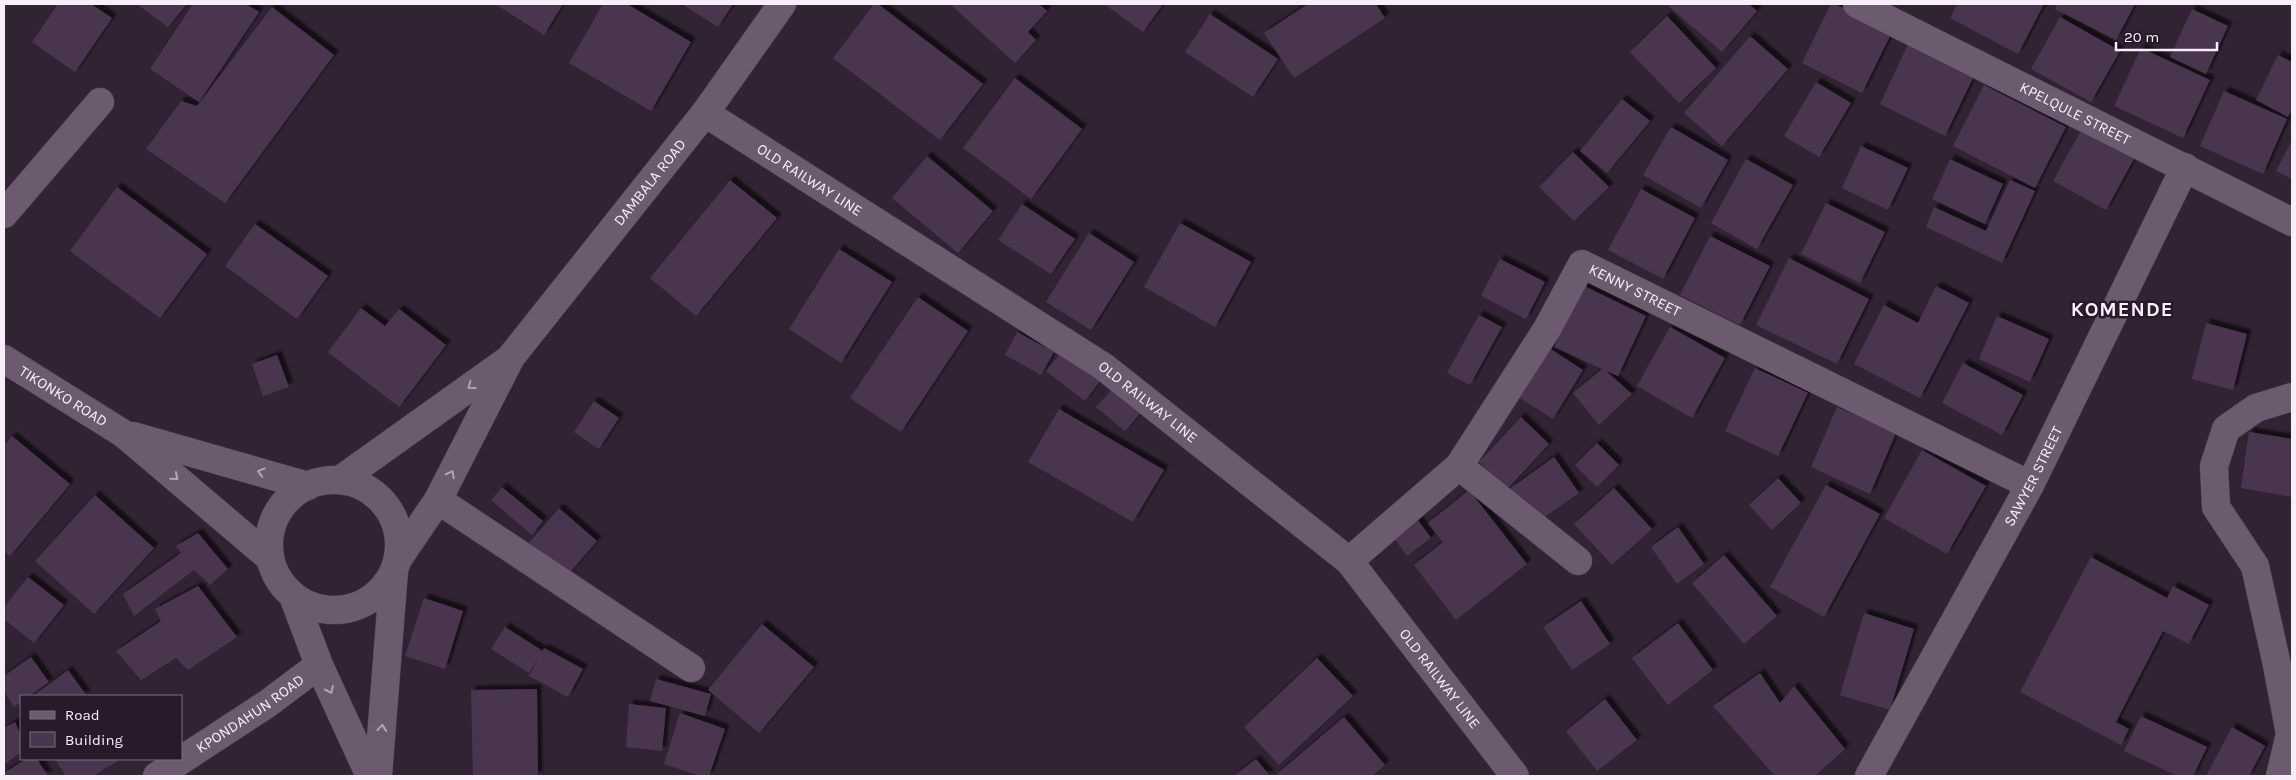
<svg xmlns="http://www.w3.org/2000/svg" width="2296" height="780" font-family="Karla,sans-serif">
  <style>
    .building { fill: #4a364e; filter: url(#shadow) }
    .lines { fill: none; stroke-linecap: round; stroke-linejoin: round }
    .minor-casing { stroke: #4a3e4d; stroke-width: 29 }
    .minor { stroke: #6c5b6f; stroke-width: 28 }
    .oneway { stroke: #b2a4b4 }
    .labels { text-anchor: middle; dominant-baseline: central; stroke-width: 5; stroke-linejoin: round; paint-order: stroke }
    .street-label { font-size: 15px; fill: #f8eefa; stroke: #281a2a }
    .district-label { font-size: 20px; font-weight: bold; letter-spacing: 1px; fill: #f8eefa; stroke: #281a2a }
  </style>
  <defs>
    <filter id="shadow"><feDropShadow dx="4.5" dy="-4.5" stdDeviation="1" flood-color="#0009"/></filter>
  </defs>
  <rect width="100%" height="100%" fill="#322334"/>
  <path class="building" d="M 58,4 L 91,4 L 112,18 L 75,72 L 32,42 Z
    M 137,4 L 187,4 L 168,27 Z
    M 193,4 L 246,4 L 259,12 L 199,102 L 150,69 Z
    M 495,4 L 563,4 L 544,35 Z
    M 603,4 L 627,4 L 691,42 L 651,111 L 569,63 Z
    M 682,4 L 733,4 L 718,27 Z
    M 874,4 L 878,4 L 983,84 L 940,140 L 833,58 Z
    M 950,4 L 1039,4 L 1047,11 L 1028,32 L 1036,40 L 1015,63 Z
    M 1104,4 L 1163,4 L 1143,32 Z
    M 1308,4 L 1376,4 L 1385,18 L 1294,78 L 1264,33 Z
    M 1666,4 L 1749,4 L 1757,11 L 1722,52 Z
    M 1831,4 L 1835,4 L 1892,32 L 1862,93 L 1802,63 Z
    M 1957,4 L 2044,4 L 2018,54 L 1950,18 Z
    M 2058,4 L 2135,4 L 2116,40 L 2055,9 Z
    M 272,7 L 334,55 L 225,203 L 146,149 L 181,101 L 197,106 Z
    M 2192,9 L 2228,26 L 2206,74 L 2170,57 Z
    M 1210,14 L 1278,59 L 1253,97 L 1185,52 Z
    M 1667,16 L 1716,68 L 1679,103 L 1630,52 Z
    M 2060,17 L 2120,51 L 2091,102 L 2031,69 Z
    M 1750,36 L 1788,69 L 1722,146 L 1684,113 Z
    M 1908,44 L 1974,76 L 1945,136 L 1880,104 Z
    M 2141,48 L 2210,80 L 2183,138 L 2114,106 Z
    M 2278,55 L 2292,62 L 2292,109 L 2288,117 L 2256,100 Z
    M 1015,78 L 1082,129 L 1031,199 L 963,148 Z
    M 1816,82 L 1851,103 L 1819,157 L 1784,136 Z
    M 1984,85 L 2066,127 L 2035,188 L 1953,146 Z
    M 2224,91 L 2287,119 L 2263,174 L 2200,146 Z
    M 1622,99 L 1650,121 L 1607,173 L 1580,151 Z
    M 1671,127 L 1728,160 L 1701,208 L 1643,175 Z
    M 2083,127 L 2135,157 L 2106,210 L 2053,181 Z
    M 2292,140 L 2292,179 L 2276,171 Z
    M 1861,146 L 1908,168 L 1888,210 L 1842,188 Z
    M 1573,152 L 1609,187 L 1574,221 L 1539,187 Z
    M 927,156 L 993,211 L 958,253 L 892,198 Z
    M 1746,159 L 1793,185 L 1757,249 L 1711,223 Z
    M 1950,159 L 2003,184 L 1985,224 L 1932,199 Z
    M 730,180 L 777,218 L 696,316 L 650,278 Z
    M 2010,180 L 2035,191 L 2002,263 L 1926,227 L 1934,207 L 1986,231 Z
    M 117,187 L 207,254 L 160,318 L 70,251 Z
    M 1641,189 L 1695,218 L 1663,279 L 1608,250 Z
    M 1826,203 L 1885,232 L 1860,283 L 1801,254 Z
    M 1022,204 L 1075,239 L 1051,274 L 998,240 Z
    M 1180,223 L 1251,262 L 1215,327 L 1144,287 Z
    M 255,224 L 328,276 L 297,319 L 225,266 Z
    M 1089,233 L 1134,262 L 1091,330 L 1046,302 Z
    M 1710,236 L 1770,266 L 1740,325 L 1680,295 Z
    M 839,249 L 892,282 L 841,363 L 789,329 Z
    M 1789,258 L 1869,299 L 1837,364 L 1756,325 Z
    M 1500,259 L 1545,282 L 1526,319 L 1481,296 Z
    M 1584,286 L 1646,316 L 1618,376 L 1606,371 L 1632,394 L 1599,425 L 1573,393 L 1602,369 L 1554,347 Z
    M 1936,286 L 1969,303 L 1920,398 L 1854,364 L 1884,305 L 1918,323 Z
    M 918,297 L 968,331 L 901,432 L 850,398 Z
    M 361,308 L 385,326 L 399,309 L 446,345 L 399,407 L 328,352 Z
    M 1479,315 L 1502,327 L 1470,385 L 1447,373 Z
    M 1997,316 L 2049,339 L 2030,382 L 1979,359 Z
    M 2206,323 L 2247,334 L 2233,390 L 2192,379 Z
    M 1670,327 L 1725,358 L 1692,418 L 1637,386 Z
    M 1017,332 L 1054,352 L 1041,375 L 1005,355 Z
    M 1546,346 L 1583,370 L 1553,419 L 1515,395 Z
    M 1062,351 L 1100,381 L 1085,401 L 1046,371 Z
    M 277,355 L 289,387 L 263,396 L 252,364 Z
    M 1963,363 L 2023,395 L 2002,435 L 1942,403 Z
    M 1755,368 L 1808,393 L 1778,456 L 1725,431 Z
    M 1115,386 L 1143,410 L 1125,431 L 1096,407 Z
    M 594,401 L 619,418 L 599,449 L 574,432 Z
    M 1837,407 L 1896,433 L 1870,494 L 1811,467 Z
    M 1059,409 L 1164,470 L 1133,522 L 1028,462 Z
    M 1521,417 L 1549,444 L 1507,489 L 1479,462 Z
    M 2249,432 L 2292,439 L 2292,497 L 2241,488 Z
    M 12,436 L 70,484 L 10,556 L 4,551 L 4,446 Z
    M 1597,443 L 1619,465 L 1597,487 L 1575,465 Z
    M 1922,450 L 1986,486 L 1947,554 L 1884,518 Z
    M 1554,457 L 1579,493 L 1536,523 L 1511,488 Z
    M 1778,478 L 1801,503 L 1772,530 L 1749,505 Z
    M 1826,485 L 1880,514 L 1824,617 L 1770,587 Z
    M 502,487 L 543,521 L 532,535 L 491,500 Z
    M 1614,488 L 1652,529 L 1612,565 L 1574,524 Z
    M 1469,490 L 1527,564 L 1456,620 L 1414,565 L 1443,542 L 1428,523 Z
    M 95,495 L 154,548 L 94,614 L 35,561 Z
    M 559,508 L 597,541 L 565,578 L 527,545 Z
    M 1415,516 L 1431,538 L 1407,556 L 1391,534 Z
    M 1678,527 L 1704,564 L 1677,584 L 1651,547 Z
    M 198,533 L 228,569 L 210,585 L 194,570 L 134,616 L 123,594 L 181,553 L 176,546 Z
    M 1724,555 L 1777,616 L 1744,644 L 1692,583 Z
    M 2091,557 L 2167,598 L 2173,586 L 2209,605 L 2189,644 L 2163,631 L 2116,722 L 2129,729 L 2121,745 L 2020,692 Z
    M 28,577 L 64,605 L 34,643 L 4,619 L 4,607 Z
    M 198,586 L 237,637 L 188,670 L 176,658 L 141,680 L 116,651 L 161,621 L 155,609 Z
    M 424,598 L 463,611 L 445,669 L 405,656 Z
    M 1581,601 L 1610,644 L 1572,670 L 1543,627 Z
    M 1864,613 L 1914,629 L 1890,710 L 1840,695 Z
    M 1678,623 L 1713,670 L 1668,705 L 1632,658 Z
    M 762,624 L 814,667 L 759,733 L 708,690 Z
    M 505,627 L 543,651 L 544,648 L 583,669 L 568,697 L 529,676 L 538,659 L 529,673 L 491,649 Z
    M 31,657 L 49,682 L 29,696 L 21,696 L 21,702 L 14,707 L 4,691 L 4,676 Z
    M 1317,658 L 1353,696 L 1279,765 L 1244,727 Z
    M 68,670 L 87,696 L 37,696 L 36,694 Z
    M 1760,673 L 1780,703 L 1794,686 L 1845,749 L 1815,776 L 1775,776 L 1713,706 Z
    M 656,679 L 711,694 L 705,716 L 650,701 Z
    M 537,689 L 538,776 L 473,776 L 471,690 Z
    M 1605,699 L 1637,740 L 1597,771 L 1566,731 Z
    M 629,704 L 666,708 L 662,751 L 626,747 Z
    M 680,713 L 725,729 L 709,776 L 701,776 L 664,764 Z
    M 2141,716 L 2207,747 L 2193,776 L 2177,776 L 2124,751 Z
    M 1344,717 L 1385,765 L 1372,776 L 1280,776 L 1277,774 Z
    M 15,722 L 21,736 L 21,752 L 4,765 L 4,728 Z
    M 2232,727 L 2265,746 L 2249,776 L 2206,776 Z
    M 26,759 L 37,759 L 48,776 L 4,776 L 4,773 Z
    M 55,759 L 121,759 L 93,776 L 66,776 Z
    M 1256,759 L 1270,776 L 1234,776 Z"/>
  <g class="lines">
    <defs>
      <g id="minor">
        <path id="s1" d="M 1857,4 L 2292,222"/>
        <path id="s2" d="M 705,113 L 1104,367 L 1349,561 L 1515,776"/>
        <path d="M 4,214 L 100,102"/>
        <path id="s3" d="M 4,359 L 124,434 L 270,558"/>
        <path d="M 133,436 L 308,486"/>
        <path d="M 1459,466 L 1578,561"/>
        <path d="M 340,480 L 508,360"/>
        <circle cx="334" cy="545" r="65"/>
        <path d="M 438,500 L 691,668"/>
        <path id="s4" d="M 398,559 L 438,500 L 511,357 L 705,113 L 782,4"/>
        <path id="s5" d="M 1349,561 L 1459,466 L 1547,329 L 1582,264 L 2030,485"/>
        <path d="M 293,596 L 319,665 L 370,776"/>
        <path id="s6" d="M 157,776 L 267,704 L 319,665"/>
        <path d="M 378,776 L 394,571"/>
        <path id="s7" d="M 1869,776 L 2030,485 L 2185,167"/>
        <path d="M 2280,776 L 2290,734 L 2277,665 L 2255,566 L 2216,507 L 2214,466 L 2226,429 L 2256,408 L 2292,397"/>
      </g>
    </defs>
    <use href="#minor" class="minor-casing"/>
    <use href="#minor" class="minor"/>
  </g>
  <defs><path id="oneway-chevron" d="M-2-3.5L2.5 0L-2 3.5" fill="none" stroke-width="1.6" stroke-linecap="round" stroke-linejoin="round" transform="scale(1.25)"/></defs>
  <g class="oneway">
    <use href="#oneway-chevron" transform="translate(471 386) rotate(144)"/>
    <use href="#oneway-chevron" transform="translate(261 472) rotate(-164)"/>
    <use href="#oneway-chevron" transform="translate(451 474) rotate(-63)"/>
    <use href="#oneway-chevron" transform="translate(175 477) rotate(40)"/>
    <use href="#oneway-chevron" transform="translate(330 690) rotate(65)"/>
    <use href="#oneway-chevron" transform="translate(382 728) rotate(-85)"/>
  </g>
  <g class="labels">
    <g class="street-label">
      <text stroke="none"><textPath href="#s1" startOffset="244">KPELQULE STREET</textPath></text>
      <text stroke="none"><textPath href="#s2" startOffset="124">OLD RAILWAY LINE</textPath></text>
      <text stroke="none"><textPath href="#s4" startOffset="455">DAMBALA ROAD</textPath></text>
      <text stroke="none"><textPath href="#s5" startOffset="441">KENNY STREET</textPath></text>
      <text stroke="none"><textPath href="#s3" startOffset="70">TIKONKO ROAD</textPath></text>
      <text stroke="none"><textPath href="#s2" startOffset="529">OLD RAILWAY LINE</textPath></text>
      <text stroke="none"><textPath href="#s7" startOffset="342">SAWYER STREET</textPath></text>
      <text stroke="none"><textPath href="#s2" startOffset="934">OLD RAILWAY LINE</textPath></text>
      <text stroke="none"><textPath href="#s6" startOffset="112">KPONDAHUN ROAD</textPath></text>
    </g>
    <g class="district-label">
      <text x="2122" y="309">KOMENDE</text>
    </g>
  </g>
  <rect width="2296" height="780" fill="none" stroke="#f8eefa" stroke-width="10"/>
  <rect x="20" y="695" width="162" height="65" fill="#281a2a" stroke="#7b6f7d"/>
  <rect x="30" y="711" width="25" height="8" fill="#6c5b6f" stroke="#7b6f7d"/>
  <text x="65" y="720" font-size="15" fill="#f8eefa">Road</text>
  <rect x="30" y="732" width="25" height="15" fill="#4a364e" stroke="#7b6f7d"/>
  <text x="65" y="745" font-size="15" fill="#f8eefa">Building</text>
  <path d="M2116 42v8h101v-8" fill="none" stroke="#f8eefa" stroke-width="2.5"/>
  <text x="2124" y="42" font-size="15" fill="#f8eefa" stroke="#281a2a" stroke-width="4" paint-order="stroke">20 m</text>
</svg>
